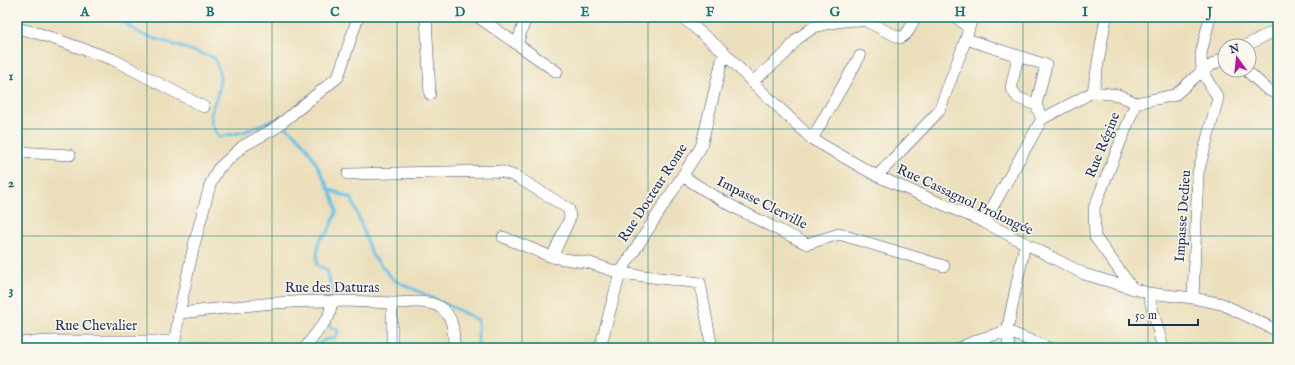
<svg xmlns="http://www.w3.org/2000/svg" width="1295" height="365" font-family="'IM FELL English',serif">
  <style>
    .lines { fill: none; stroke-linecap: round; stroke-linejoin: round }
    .stream { stroke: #6cc1e9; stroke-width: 3 }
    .minor-casing { stroke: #3a496c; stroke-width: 12 }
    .minor { stroke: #fff; stroke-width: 11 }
    .grid { fill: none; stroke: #0f766e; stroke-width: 1; stroke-opacity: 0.55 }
    .labels { text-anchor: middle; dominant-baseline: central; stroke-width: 3; stroke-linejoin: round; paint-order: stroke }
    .street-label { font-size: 14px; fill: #1b2f5e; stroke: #fbf7ec }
    .neatline { fill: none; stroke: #0f766e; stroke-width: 1.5 }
    .grid-label { font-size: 13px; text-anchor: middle; font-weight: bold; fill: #0f766e }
  </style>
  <rect width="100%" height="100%" fill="#fbf7ec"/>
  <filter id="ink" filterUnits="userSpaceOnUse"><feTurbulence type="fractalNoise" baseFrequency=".025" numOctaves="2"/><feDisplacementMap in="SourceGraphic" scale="8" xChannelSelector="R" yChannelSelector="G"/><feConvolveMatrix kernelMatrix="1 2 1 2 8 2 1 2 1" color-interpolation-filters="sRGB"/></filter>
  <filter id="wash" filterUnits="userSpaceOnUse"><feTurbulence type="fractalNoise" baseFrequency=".012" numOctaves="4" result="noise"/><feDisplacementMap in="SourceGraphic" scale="16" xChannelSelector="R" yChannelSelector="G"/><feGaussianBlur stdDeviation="0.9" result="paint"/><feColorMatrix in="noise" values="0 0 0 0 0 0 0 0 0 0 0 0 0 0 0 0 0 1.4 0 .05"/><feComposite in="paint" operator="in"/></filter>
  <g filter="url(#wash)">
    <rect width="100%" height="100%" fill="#ebdfbb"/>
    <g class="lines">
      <path class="stream" d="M 115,17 L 141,34 L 215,58 C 216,64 221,73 220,80 C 220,104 200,111 219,137 L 244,132 L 272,120 L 277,122
        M 282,125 C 305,137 315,161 326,183 C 330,191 337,203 336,212 C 335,217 330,227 328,232 C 326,235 323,235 321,238 C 316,245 317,257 317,265 L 327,270 L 334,299
        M 331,190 L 352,199 L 372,255 L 394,280 L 437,300
        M 442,302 L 478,320 L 478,348
        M 313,348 L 325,340 L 334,338 L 338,333 L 337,329 L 331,328 L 329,323"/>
    </g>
  </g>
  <g filter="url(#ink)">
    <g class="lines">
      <defs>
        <path id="minor" d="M 426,17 L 430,94
          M 478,17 L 557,72
          M 682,17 L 724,52 L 752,82 L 812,139 L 877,176 L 984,222 L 1084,274 L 1148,293 L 1193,298 L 1222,304 L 1278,331
          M 956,17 L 969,28
          M 17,28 L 37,33 L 112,59 L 204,107
          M 966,39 L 1046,65 L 1036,105 L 1042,119
          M 517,44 L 526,17
          M 1245,46 L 1278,29
          M 1018,56 L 1011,88 L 1018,98 L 1036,105
          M 1246,70 L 1268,90 L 1278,94
          M 752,82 L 785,54 L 797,39 L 814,27 L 830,23 L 852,20 L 866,21 L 900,38 C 909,34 911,26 915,17
          M 1093,92 L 1106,17
          M 812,139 L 860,56
          M 17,152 L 70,155
          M 348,174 L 493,171 L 503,172 L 517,177 L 569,209 L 570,218 L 552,257
          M 683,176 C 722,203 765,223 807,244 L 839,234 L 944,266
          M 877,176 L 939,111 L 966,39 L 972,17
          M 984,222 L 1042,119 L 1093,92 L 1118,95 L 1136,103
          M 503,237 L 552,257 L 590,263 L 620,273 L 700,283 L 712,348
          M 1133,289 L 1095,237 L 1094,208 L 1136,103 L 1175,95 L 1202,71 L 1225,57
          M 1148,293 L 1163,348
          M 1193,298 L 1198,173 L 1218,98 L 1202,71 L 1201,54 L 1210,17
          M 392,303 L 392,348
          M 179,313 C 230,308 282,300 334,301 C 353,301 372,302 392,303 C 407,303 426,299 440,307 C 454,316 454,333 454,348
          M 17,343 L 51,341 L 175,341
          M 174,348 L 179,313 L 194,245 L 210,185 L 218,169 L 243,146 L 274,129 L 338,77 L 358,17
          M 305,348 L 329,316 L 332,301
          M 600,348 L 620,273 L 701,147 L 724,52
          M 959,348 L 980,339 L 1007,331 L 1049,348
          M 1009,348 L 1007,331 L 1025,244"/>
      </defs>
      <use href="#minor" class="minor-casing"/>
      <use href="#minor" class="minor"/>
    </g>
  </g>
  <path class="grid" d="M 147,17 L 147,348M 272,17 L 272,348M 397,17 L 397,348M 522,17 L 522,348M 648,17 L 648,348M 773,17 L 773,348M 898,17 L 898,348M 1023,17 L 1023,348M 1148,17 L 1148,348M 17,129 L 1278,129M 17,236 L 1278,236"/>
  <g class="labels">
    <g class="street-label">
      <text transform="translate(1103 145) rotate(-68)">Rue Régine</text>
      <text transform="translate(653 193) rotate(-57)">Rue Docteur Rome</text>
      <text transform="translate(965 200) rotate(25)">Rue Cassagnol Prolongée</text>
      <text transform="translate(762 203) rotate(27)">Impasse Clerville</text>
      <text transform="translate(1183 216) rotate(-86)">Impasse Dedieu</text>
      <text x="332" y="288">Rue des Daturas</text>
      <text x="96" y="326">Rue Chevalier</text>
    </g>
  </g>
  <rect width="1295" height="365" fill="none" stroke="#fbf7ec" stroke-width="44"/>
  <g transform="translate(1237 58) rotate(345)"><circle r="19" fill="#fbf7ec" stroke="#a1a7b3"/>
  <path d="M0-3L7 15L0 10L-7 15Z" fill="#b5179e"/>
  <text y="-6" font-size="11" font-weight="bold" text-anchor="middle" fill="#1b2f5e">N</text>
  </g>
  <path d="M1129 319v6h69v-6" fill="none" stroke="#1b2f5e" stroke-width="2"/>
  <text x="1135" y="319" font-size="12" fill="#1b2f5e" stroke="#fbf7ec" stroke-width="3" paint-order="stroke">50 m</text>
  <rect x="22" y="22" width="1251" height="321" class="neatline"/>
  <g class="grid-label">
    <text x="85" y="16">A</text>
    <text x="210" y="16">B</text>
    <text x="335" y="16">C</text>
    <text x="460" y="16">D</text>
    <text x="585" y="16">E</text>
    <text x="710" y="16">F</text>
    <text x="835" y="16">G</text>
    <text x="960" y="16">H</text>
    <text x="1085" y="16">I</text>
    <text x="1210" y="16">J</text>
    <text x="11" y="80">1</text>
    <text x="11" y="187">2</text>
    <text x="11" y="294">3</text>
  </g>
</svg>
